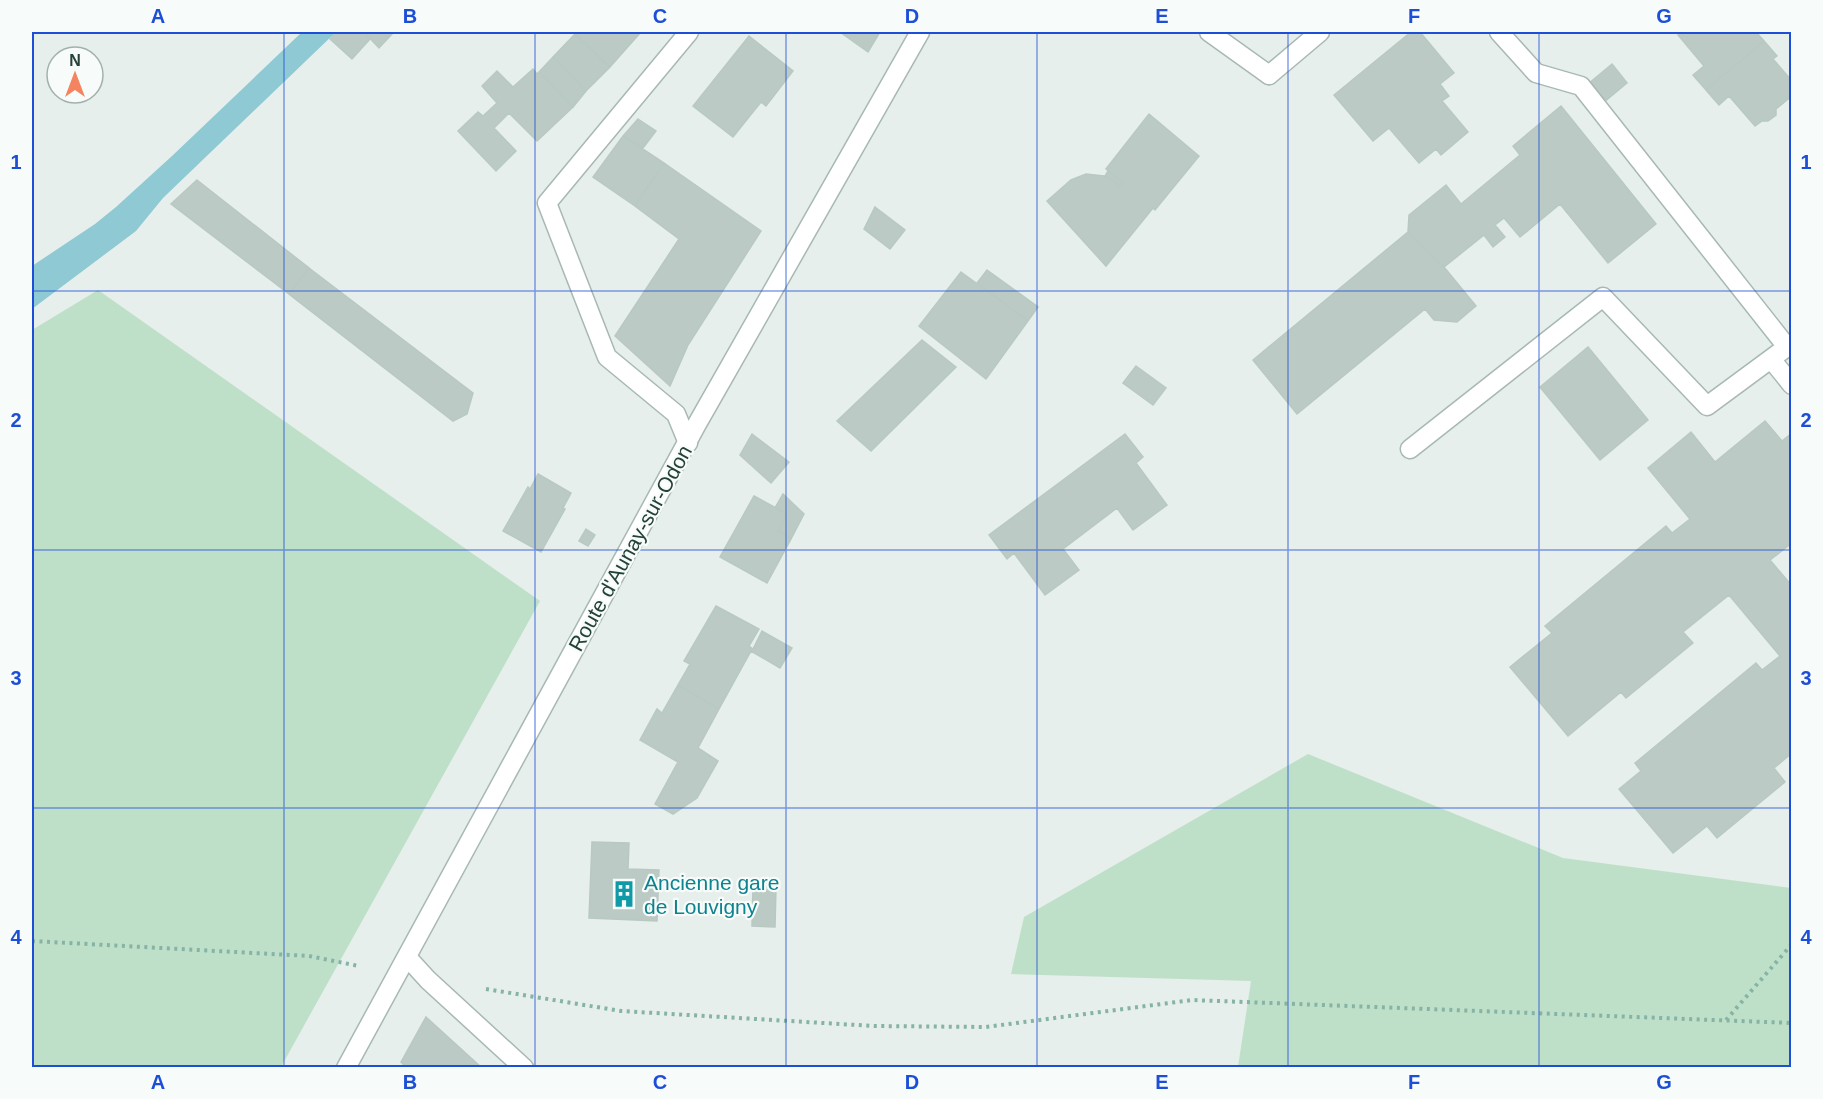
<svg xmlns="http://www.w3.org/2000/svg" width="1823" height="1099" font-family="Arial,sans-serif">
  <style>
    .green { fill: #bfe0c8 }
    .water { fill: #8ec9d4 }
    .building { fill: #bbcac4; stroke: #b8c9c2; stroke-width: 1.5 }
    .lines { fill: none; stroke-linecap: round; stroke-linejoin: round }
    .service-casing { stroke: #a8b8b2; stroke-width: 21 }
    .minor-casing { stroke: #a8b8b2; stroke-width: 21 }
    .tertiary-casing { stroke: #a8b8b2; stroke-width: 21 }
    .path { stroke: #86b3a5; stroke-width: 4; stroke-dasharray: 3 4.5; stroke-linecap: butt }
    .service { stroke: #fff; stroke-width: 18 }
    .minor { stroke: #fff; stroke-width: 18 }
    .tertiary { stroke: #fff; stroke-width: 18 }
    .grid { fill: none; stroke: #1d4ed8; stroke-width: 1.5; stroke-opacity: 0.55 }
    .labels { text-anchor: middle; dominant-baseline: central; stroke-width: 4.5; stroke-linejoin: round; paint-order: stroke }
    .street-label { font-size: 21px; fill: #24423a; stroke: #f7fbf9 }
    .culture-label { font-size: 21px; fill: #0d838f; stroke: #f7fbf9; text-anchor: start }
    .neatline { fill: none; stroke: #1d4ed8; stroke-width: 2 }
    .grid-label { font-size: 20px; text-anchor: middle; font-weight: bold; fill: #1d4ed8 }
  </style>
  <rect width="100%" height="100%" fill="#e6efeb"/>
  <path class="green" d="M 98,290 L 540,601 L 281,1067 L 32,1067 L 32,330 Z
    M 1308,754 L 1563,858 L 1791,888 L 1791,1067 L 1238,1067 L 1251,981 L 1011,974 L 1024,917 Z"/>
  <path class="water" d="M 302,32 L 336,32 L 163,198 L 136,231 L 32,309 L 32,266 L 95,224 L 116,207 L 172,156 Z"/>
  <path class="building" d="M 336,32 L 364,32 L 370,39 L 352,59 L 330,39 Z
    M 364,32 L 390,32 L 392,34 L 379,48 Z
    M 577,32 L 641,32 L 610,67 L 575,34 Z
    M 840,32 L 880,32 L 868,52 Z
    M 1411,32 L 1420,32 L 1454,73 L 1440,84 L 1449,96 L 1442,101 L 1468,132 L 1441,155 L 1436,149 L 1419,163 L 1389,128 L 1373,141 L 1334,95 Z
    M 1683,32 L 1756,32 L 1764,41 L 1706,90 L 1693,75 L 1704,66 L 1678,35 Z
    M 575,34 L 610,67 L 586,91 L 553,57 Z
    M 749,36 L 793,71 L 766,106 L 761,102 L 733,137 L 693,106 Z
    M 1764,41 L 1777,56 L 1773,59 L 1792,81 L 1792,96 L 1776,109 L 1776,115 L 1768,121 L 1762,121 L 1755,126 L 1729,96 L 1719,105 L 1706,90 Z
    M 553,57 L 586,91 L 573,107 L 539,72 Z
    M 1612,64 L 1627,83 L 1603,103 L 1588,84 Z
    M 533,69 L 537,74 L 539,72 L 573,107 L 537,141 L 509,113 L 494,128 L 516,151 L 496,171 L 458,131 L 478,112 L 483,116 L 497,103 L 482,86 L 497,71 L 513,87 Z
    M 1561,106 L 1656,224 L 1608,263 L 1560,204 L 1520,237 L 1504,218 L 1495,225 L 1505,237 L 1493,247 L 1484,235 L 1444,267 L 1408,232 L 1409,215 L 1446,185 L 1461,204 L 1520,155 L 1513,146 Z
    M 1149,114 L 1199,156 L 1155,210 L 1153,208 L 1106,266 L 1047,201 L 1071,180 L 1086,174 L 1104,176 L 1114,181 L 1119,187 L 1123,183 L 1106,169 Z
    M 638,119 L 656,131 L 643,148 L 623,136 Z
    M 623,136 L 664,163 L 635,206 L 593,177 Z
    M 664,163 L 761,231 L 688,345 L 670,386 L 615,336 L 679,239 L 635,206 Z
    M 1108,171 L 1123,183 L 1119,187 L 1114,181 L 1105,176 Z
    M 197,180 L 309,268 L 289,294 L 171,204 Z
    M 875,207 L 905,230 L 890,249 L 864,229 Z
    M 1408,232 L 1444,267 L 1476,306 L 1457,322 L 1434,320 L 1425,309 L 1297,414 L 1253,360 Z
    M 309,268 L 473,393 L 467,414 L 453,421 L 289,294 Z
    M 987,270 L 1038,307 L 1028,321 L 977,283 Z
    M 961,272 L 1028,321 L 986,379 L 919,326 Z
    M 922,340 L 956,367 L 871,451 L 837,421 Z
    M 1588,347 L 1648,420 L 1600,460 L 1540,387 Z
    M 1136,366 L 1166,388 L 1153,405 L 1123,383 Z
    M 1765,421 L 1782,441 L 1792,433 L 1792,543 L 1770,560 L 1792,586 L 1792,753 L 1774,768 L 1785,782 L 1717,838 L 1707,826 L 1673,853 L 1619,789 L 1641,771 L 1635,763 L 1756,663 L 1762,670 L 1780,656 L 1729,595 L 1683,632 L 1693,643 L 1626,698 L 1621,692 L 1568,736 L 1510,667 L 1552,633 L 1545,626 L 1666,526 L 1672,533 L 1690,519 L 1648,468 L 1691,432 L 1715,462 Z
    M 752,434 L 789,462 L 771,483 L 740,455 Z
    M 1125,434 L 1143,457 L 1136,463 L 1167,505 L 1133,530 L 1117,508 L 1063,549 L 1079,570 L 1045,595 L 1014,553 L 1007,559 L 989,535 Z
    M 538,474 L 571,493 L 563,508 L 565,509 L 541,552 L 503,531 L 528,487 L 530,489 Z
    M 783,494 L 804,514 L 791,539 L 778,531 L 787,514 L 775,508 Z
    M 754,496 L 787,514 L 778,531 L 791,539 L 767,583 L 720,557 Z
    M 586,529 L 595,535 L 588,546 L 579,541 Z
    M 716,606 L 759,629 L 749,646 L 753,649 L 762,631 L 792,648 L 780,668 L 751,651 L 719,709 L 678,685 L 690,664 L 684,661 Z
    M 678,685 L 719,709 L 698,748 L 718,761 L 697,798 L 673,814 L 655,804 L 678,762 L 640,740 L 657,709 L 662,713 Z
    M 592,842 L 629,843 L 628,869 L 659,870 L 657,921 L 589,918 Z
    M 753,887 L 776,887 L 775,927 L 752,926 Z
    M 426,1017 L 482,1068 L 407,1068 L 401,1062 Z"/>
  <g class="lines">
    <defs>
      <path id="service" d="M 1269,75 L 1320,32
        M 1771,359 L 1792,385
        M 1410,449 L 1603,297 L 1707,406 L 1787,347 L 1581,86 L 1536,73 L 1499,32
        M 407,957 L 428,980 L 524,1068"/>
      <path id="minor" d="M 1209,32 L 1269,75
        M 688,443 L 676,414 L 607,357 L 547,203 L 689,32"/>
      <path id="tertiary" d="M 346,1068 L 697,424 L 920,32"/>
    </defs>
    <use href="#service" class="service-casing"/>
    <use href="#minor" class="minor-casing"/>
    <use href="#tertiary" class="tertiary-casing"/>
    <path class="path" d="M 32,941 L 309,956 L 359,966
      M 486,989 L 621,1011 L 874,1026 L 986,1027 L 1192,1000 L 1792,1023
      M 1726,1020 L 1792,944"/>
    <use href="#service" class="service"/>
    <use href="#minor" class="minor"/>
    <use href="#tertiary" class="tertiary"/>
  </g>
  <path class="grid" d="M 284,32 L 284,1068M 535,32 L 535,1068M 786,32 L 786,1068M 1037,32 L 1037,1068M 1288,32 L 1288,1068M 1539,32 L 1539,1068M 32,291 L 1792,291M 32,550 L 1792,550M 32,808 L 1792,808"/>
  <defs>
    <symbol id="building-bare" viewBox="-9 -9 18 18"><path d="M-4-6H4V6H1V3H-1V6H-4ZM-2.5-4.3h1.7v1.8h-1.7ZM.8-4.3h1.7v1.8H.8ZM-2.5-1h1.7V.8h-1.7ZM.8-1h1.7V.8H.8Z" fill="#0f9aa8" stroke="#f7fbf9" stroke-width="2.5" paint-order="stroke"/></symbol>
  </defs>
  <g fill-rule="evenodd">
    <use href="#building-bare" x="605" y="875" width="38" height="38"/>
  </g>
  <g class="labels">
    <g class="street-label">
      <text transform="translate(630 548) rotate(-61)">Route d'Aunay-sur-Odon</text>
    </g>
    <g class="culture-label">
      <text x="644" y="882">Ancienne gare<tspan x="644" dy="24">de Louvigny</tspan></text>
    </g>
  </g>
  <rect width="1823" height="1099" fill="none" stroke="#f7fbf9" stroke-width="66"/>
  <g transform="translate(75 75)"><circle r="28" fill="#f7fbf9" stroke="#a3b1ad" stroke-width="1.5"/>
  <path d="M0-4.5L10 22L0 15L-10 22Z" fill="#f4845f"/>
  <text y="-9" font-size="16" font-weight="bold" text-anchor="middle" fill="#24423a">N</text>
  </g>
  <rect x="33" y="33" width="1757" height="1033" class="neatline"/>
  <g class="grid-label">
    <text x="158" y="23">A</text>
    <text x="410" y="23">B</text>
    <text x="660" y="23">C</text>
    <text x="912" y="23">D</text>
    <text x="1162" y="23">E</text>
    <text x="1414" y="23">F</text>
    <text x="1664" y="23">G</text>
    <text x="16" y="169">1</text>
    <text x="1806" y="169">1</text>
    <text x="16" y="427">2</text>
    <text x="1806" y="427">2</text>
    <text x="16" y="685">3</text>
    <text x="1806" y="685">3</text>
    <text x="16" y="944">4</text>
    <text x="1806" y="944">4</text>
    <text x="158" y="1089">A</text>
    <text x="410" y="1089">B</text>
    <text x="660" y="1089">C</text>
    <text x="912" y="1089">D</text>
    <text x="1162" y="1089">E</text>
    <text x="1414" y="1089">F</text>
    <text x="1664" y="1089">G</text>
  </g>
</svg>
